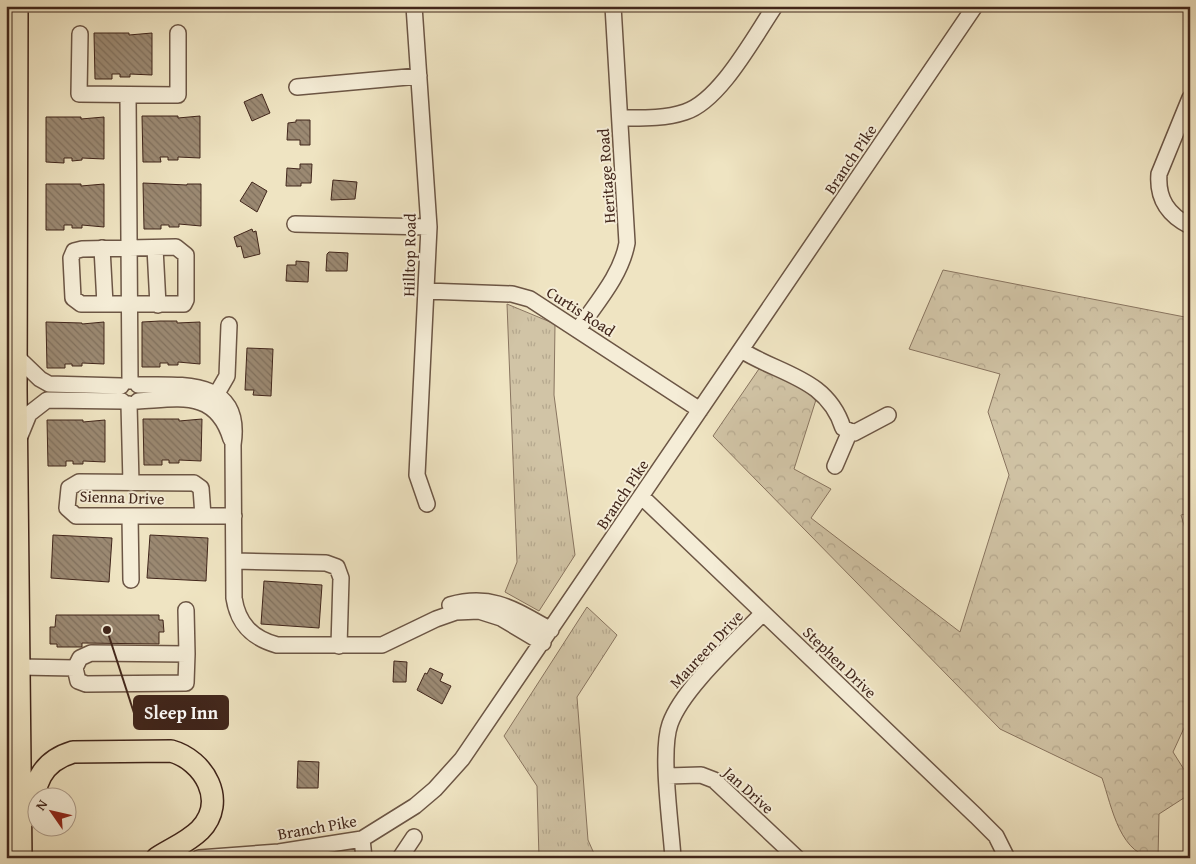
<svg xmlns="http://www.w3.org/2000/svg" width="1196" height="864" font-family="'Gentium Book Plus',serif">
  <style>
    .grass { fill: url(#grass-tufts); stroke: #897560 }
    .forest { fill: url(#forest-crowns); stroke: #897560 }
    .building { fill: url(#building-back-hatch); stroke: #41261b }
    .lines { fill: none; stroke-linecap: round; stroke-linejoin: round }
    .minor-casing { stroke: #6c5645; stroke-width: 18 }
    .highway-casing { stroke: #41261b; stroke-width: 24 }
    .minor { stroke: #f5edd7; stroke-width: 15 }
    .highway { stroke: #efe4c2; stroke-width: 21 }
    .labels { text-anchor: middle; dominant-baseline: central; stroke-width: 4; stroke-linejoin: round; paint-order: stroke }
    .street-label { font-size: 16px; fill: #41261b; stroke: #f5edd7 }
    .leader { fill: none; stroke: #41261b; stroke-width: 2 }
    .callout-dot { fill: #41261b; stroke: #f5edd7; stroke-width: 2 }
    .callout { fill: #41261b; stroke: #41261b; stroke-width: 2 }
    .callout-label { font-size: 18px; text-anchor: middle; font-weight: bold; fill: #fff }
  </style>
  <defs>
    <pattern id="grass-tufts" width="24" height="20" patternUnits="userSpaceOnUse" patternTransform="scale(1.25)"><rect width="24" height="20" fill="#d1c4a6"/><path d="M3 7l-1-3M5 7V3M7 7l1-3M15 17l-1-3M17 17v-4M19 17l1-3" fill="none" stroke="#b5a88e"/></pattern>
    <pattern id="forest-crowns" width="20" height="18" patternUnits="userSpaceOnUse" patternTransform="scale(1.25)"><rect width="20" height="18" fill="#d1c4a6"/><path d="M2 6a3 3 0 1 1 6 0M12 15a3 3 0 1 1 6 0" fill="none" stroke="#b5a88e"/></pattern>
    <pattern id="building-back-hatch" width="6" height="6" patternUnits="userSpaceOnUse" patternTransform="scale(1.25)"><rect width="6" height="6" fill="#9b8972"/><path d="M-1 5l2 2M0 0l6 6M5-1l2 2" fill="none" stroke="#80705d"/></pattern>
  </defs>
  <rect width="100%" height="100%" fill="#efe4c2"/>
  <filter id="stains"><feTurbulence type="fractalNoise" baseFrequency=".004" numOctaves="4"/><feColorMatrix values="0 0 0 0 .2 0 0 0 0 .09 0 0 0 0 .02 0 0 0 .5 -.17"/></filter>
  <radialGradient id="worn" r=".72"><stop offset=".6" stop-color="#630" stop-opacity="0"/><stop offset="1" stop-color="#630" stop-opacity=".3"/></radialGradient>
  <path class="grass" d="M 507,304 L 555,324 L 554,395 L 575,555 L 539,611 L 505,592 L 517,562 Z
    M 587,607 L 617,635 L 577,697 L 588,840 L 596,858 L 539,858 L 537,786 L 504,736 Z"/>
  <path class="forest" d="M 943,270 L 1190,318 L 1190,513 L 1181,515 L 1190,545 L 1190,715 L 1173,752 L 1190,779 L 1190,794 L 1159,814 L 1158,858 C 1120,858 1112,807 1102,778 L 1000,729 L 713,436 L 763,363 L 821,384 L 794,469 L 831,489 L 811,518 L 960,632 L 1009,475 L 988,412 L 1000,374 L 909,349 Z"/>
  <path class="building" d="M 94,33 L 129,33 L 129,35 L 152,33 L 152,75 L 130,74 L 130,77 L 120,77 L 120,74 L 112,74 L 112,79 L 95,79 Z
    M 262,94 L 270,113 L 252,121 L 244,102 Z
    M 142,116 L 178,116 L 178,118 L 200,116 L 200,158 L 178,157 L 178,160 L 168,160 L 168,157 L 160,157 L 161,162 L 143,162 Z
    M 46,117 L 81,117 L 81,119 L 104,117 L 104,159 L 82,158 L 82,160 L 72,161 L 72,158 L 64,158 L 64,163 L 46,162 Z
    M 296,120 L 310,120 L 310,145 L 300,145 L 300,140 L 287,140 L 288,123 L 296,122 Z
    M 300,164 L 312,164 L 311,183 L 301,183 L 301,186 L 286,186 L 287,168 L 300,169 Z
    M 333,180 L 357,182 L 355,199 L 331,200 Z
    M 252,182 L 267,191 L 257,212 L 240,201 Z
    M 143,183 L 187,185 L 187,184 L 201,184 L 201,226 L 179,224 L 179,227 L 169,227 L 169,225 L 161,225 L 161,229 L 144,229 Z
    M 46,184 L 81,184 L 81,186 L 104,184 L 104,227 L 82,225 L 82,228 L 72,228 L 72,225 L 64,225 L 64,230 L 46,230 Z
    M 252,229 L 253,232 L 256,231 L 260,254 L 244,258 L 241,246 L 237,247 L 234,237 Z
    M 329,252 L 348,253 L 347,271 L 326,271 L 327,254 Z
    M 296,261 L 309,262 L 308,282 L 286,281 L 287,265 L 296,265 Z
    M 160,321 L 177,321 L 177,323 L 200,322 L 200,364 L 178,362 L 178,365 L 168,365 L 168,363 L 160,363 L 160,367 L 142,367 L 142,322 Z
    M 46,322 L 82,323 L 82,324 L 104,322 L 104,364 L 82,363 L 82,366 L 72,366 L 72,364 L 65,364 L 65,368 L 47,368 Z
    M 247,348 L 273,349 L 271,396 L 253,395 L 254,390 L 245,390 Z
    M 143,419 L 179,419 L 179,421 L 202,419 L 201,461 L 179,460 L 179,463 L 169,463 L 169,460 L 162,460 L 162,465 L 144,465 Z
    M 47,420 L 83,420 L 83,422 L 105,420 L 105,462 L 83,461 L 83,464 L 73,464 L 73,461 L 66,461 L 66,466 L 48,466 Z
    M 53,535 L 112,538 L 109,582 L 51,578 Z
    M 150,535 L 208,538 L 206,581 L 147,578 Z
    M 264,581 L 322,585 L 319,628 L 261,624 Z
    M 56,615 L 159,615 L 159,620 L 163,620 L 164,632 L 159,632 L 159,644 L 82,643 L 82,647 L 57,647 L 57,644 L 50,644 L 50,627 L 55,627 Z
    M 394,661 L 407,662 L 406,682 L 393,682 Z
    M 430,668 L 443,674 L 440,681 L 451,686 L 442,704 L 417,690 L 425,673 L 427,674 Z
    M 298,761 L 319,762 L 318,788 L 297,788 Z"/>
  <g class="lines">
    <defs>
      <path id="minor" d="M 414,6 L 429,227 L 417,475 L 427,504
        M 80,34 L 79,94 L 178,95 L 178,33
        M 297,87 L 419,76
        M 128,96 L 130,381
        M 1190,98 L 1159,174 C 1157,199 1168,215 1190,226
        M 620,118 C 641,118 664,119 685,112 C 720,101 754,37 775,6
        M 295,224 L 429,227
        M 176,247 L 186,255 L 186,300 L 184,304 L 81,304 L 73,298 L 71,258 L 74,251 L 82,249 Z
        M 102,248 L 105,304
        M 155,248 L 158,305
        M 426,291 L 512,294 L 530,299 L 700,410
        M 578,330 C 596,303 621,276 627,243 L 613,6
        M 741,350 C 781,375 827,378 843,428 L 854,433 L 888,415
        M 17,357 L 40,379 L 49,384 L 121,386
        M 138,385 C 184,385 243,379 233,445 L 234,598 C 238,624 252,638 277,645 L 382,645 L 436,619 L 456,612 L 479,611 L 501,618 L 543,643
        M 138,401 C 179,399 216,389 231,439
        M 212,402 L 227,376 L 229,325
        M 129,404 L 131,483
        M 20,436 L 29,414 L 47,400 L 122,401
        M 835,466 L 850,431
        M 642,497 L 976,816 L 996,836 L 1007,858
        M 130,516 L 131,580
        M 203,516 L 201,488 L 194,483 L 79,482 L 69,488 L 67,508 L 76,516 C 129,516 182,516 234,516
        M 234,561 L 326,563 L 337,567 L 341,578 L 339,646
        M 450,605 C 492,593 515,610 551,630
        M 20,667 L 75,668 L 80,658 L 91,653 L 187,654 L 186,610
        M 75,668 L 78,681 L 86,684 L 186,683 L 187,654
        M 668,776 L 701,775 L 714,780 L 797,858
        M 362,839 L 364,858
        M 199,858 L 279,852 L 362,839 L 415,806 L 435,789 L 462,759 L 975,6
        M 400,858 L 414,837
        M 673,858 C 671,825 660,752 670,724 C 682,689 736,641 763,613"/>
      <path id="highway" d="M 17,6 L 16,390 L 21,858
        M 32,815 C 34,784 40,762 73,752 L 171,751 C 204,760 228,801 200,830 C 188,842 171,849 157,858"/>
    </defs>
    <use href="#minor" class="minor-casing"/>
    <use href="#highway" class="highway-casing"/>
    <use href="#minor" class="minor"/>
    <use href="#highway" class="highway"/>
  </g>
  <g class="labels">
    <g class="street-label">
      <text transform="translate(850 159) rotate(-56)">Branch Pike</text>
      <text transform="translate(606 176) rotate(-94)">Heritage Road</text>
      <text transform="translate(409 255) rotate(-89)">Hilltop Road</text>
      <text transform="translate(581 311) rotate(33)">Curtis Road</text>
      <text transform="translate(622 494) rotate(-56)">Branch Pike</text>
      <text transform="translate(122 497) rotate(2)">Sienna Drive</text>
      <text transform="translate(706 649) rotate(-47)">Maureen Drive</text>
      <text transform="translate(840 662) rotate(44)">Stephen Drive</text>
      <text transform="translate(749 790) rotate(42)">Jan Drive</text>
      <text transform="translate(317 827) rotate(-10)">Branch Pike</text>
    </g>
  </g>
  <path class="leader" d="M107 630L134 713"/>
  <circle class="callout-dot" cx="107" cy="630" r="5"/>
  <rect class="callout" x="134" y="696" width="94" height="33" rx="5"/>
  <g class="callout-label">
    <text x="181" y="719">Sleep Inn</text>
  </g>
  <rect width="1196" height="864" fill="none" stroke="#efe4c2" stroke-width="25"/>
  <rect x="8" y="8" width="1181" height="849" fill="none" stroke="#41261b" stroke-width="2.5"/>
  <rect x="12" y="12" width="1171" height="839" fill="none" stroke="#41261b"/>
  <g transform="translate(52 812) rotate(304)"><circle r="24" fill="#f5edd7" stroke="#ad9d8c"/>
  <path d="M0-4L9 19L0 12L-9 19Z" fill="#8f2418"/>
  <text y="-8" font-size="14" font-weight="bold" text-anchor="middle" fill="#41261b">N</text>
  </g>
  <rect width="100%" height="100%" filter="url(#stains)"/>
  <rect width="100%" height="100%" fill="url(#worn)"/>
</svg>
